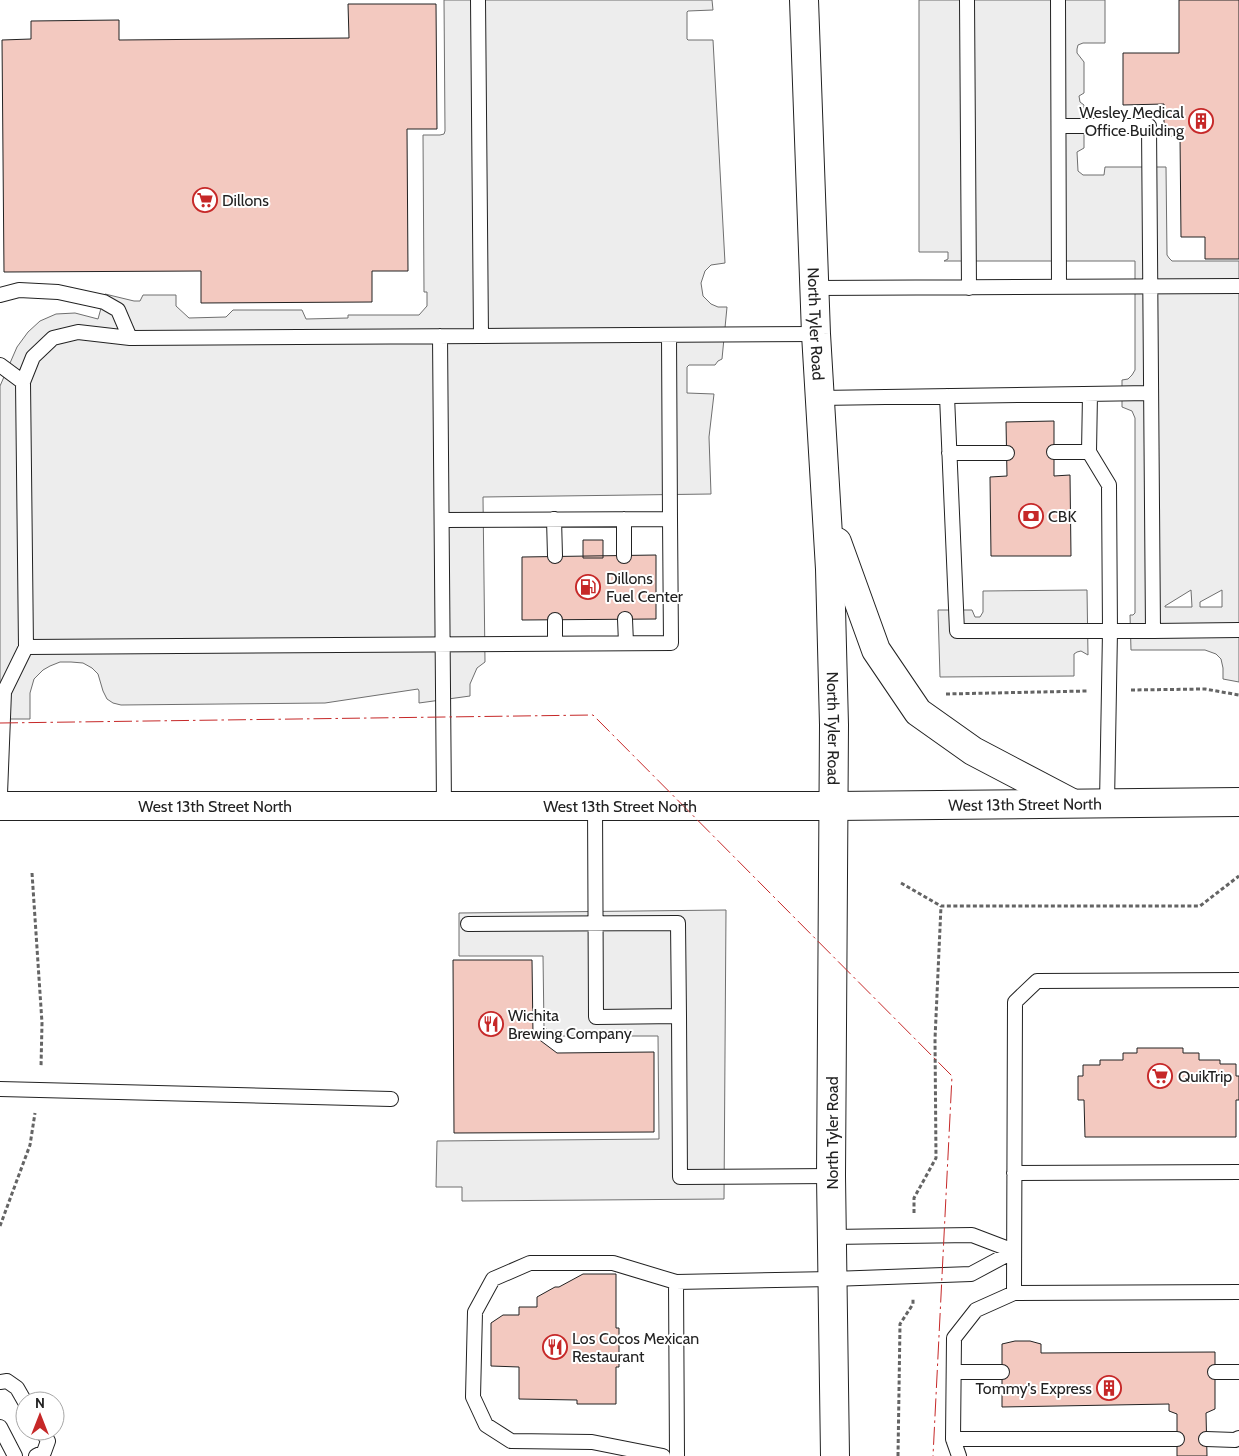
<svg xmlns="http://www.w3.org/2000/svg" width="1239" height="1456" font-family="Cabin,sans-serif">
  <style>
    .parking { fill: #ededed; stroke: #6f6f6f; fill-rule: evenodd }
    .building { fill: #f3c9c0; stroke: #222 }
    .lines { fill: none; stroke-linecap: round; stroke-linejoin: round }
    .lane-casing { stroke: #222; stroke-width: 16 }
    .secondary-casing { stroke: #222; stroke-width: 30 }
    .path { stroke: #646464; stroke-width: 3; stroke-dasharray: 4 2.5; stroke-linecap: butt }
    .lane { stroke: #fff; stroke-width: 14 }
    .secondary { stroke: #fff; stroke-width: 28 }
    .power { stroke: #c62828; stroke-width: 1; stroke-dasharray: 18 4 2.5 4; stroke-linecap: butt }
    .labels { text-anchor: middle; dominant-baseline: central; stroke-width: 4; stroke-linejoin: round; paint-order: stroke }
    .poi-label { font-size: 16px; fill: #222; stroke: #fff; text-anchor: start }
    .street-label { font-size: 16px; fill: #222; stroke: #fff }
  </style>
  <rect width="100%" height="100%" fill="#fff"/>
  <path class="parking" d="M 444,0 L 712,0 L 713,10 L 688,11 L 687,12 L 687,39 L 688,40 L 713,40 L 725,263 L 711,265 L 705,271 L 701,283 L 703,296 L 711,304 L 718,307 L 727,307 L 722,359 L 718,361 L 715,365 L 689,365 L 687,367 L 687,393 L 714,394 L 709,437 L 711,494 L 483,497 L 485,662 L 477,668 L 470,684 L 470,696 L 419,703 L 419,691 L 418,689 L 325,703 L 121,705 L 113,703 L 107,699 L 103,691 L 98,674 L 92,668 L 83,663 L 71,662 L 60,662 L 50,666 L 43,670 L 34,679 L 30,693 L 30,719 L 0,719 L 0,386 L 17,347 L 28,332 L 40,321 L 56,314 L 75,313 L 98,319 L 105,294 L 134,301 L 140,301 L 143,295 L 176,295 L 176,306 L 189,318 L 226,317 L 233,310 L 302,310 L 306,319 L 348,318 L 348,315 L 419,315 L 427,306 L 427,292 L 424,292 L 423,135 L 440,135 L 444,134 L 445,131 Z
    M 919,0 L 1105,0 L 1105,43 L 1083,43 L 1078,45 L 1077,49 L 1077,53 L 1084,62 L 1084,93 L 1079,96 L 1080,102 L 1084,105 L 1084,148 L 1077,152 L 1078,171 L 1083,175 L 1104,175 L 1105,167 L 1166,167 L 1167,255 L 1169,258 L 1172,261 L 1239,261 L 1239,682 L 1223,679 L 1223,668 L 1221,659 L 1216,654 L 1205,650 L 1131,650 L 1130,615 L 1133,615 L 1135,613 L 1135,418 L 1132,411 L 1122,407 L 1122,380 L 1128,379 L 1132,375 L 1135,370 L 1135,261 L 944,261 L 948,259 L 948,252 L 919,252 ZM 1191,590 L 1192,607 L 1165,607 L 1165,606 ZM 1222,590 L 1222,607 L 1200,607 L 1200,602 Z
    M 1087,590 L 1088,655 L 1081,651 L 1077,652 L 1074,654 L 1074,676 L 940,677 L 938,610 L 972,610 L 975,617 L 980,617 L 983,612 L 983,591 Z
    M 726,910 L 724,1199 L 462,1201 L 462,1187 L 436,1187 L 437,1141 L 659,1139 L 658,1036 L 556,1036 L 544,1027 L 543,956 L 459,956 L 459,913 Z"/>
  <path class="building" d="M 1179,0 L 1239,0 L 1239,259 L 1205,259 L 1205,237 L 1181,237 L 1180,136 L 1164,136 L 1164,104 L 1123,105 L 1123,53 L 1179,53 Z
    M 348,4 L 436,4 L 437,129 L 407,129 L 408,271 L 372,271 L 372,302 L 201,303 L 201,271 L 4,272 L 2,40 L 31,39 L 31,21 L 119,20 L 119,40 L 349,38 Z
    M 1054,421 L 1054,476 L 1070,475 L 1071,556 L 991,556 L 990,477 L 1007,476 L 1006,422 Z
    M 583,540 L 603,540 L 603,558 L 583,558 Z
    M 656,555 L 656,619 L 522,620 L 522,557 Z
    M 453,960 L 532,960 L 533,1035 L 557,1053 L 654,1052 L 654,1132 L 454,1133 Z
    M 1137,1048 L 1183,1048 L 1183,1053 L 1199,1053 L 1199,1060 L 1220,1060 L 1220,1064 L 1236,1064 L 1236,1076 L 1239,1076 L 1239,1100 L 1236,1100 L 1236,1137 L 1085,1137 L 1084,1100 L 1078,1100 L 1078,1076 L 1083,1076 L 1083,1065 L 1100,1065 L 1100,1060 L 1123,1060 L 1123,1053 L 1137,1053 Z
    M 583,1274 L 616,1274 L 616,1328 L 619,1328 L 619,1367 L 616,1367 L 616,1404 L 577,1404 L 577,1400 L 519,1399 L 519,1367 L 491,1366 L 491,1323 L 503,1315 L 519,1315 L 519,1307 L 537,1307 L 537,1297 L 555,1287 L 559,1287 Z
    M 1015,1341 L 1030,1341 L 1041,1344 L 1041,1353 L 1215,1352 L 1215,1409 L 1206,1413 L 1207,1456 L 1177,1456 L 1177,1414 L 1169,1411 L 1169,1404 L 1002,1407 L 1002,1344 Z"/>
  <g class="lines">
    <defs>
      <path id="lane" d="M 478,0 L 481,336 L 816,334
        M 967,0 L 969,288
        M 1058,0 L 1059,287
        M 1059,126 L 1149,126 L 1153,631 L 1239,630
        M 814,288 L 1239,286
        M 0,295 L 19,290 L 58,292 L 104,302 L 118,310 L 130,338
        M 440,336 L 444,806
        M 0,365 L 23,382
        M 1090,394 L 1089,452 L 1109,485 L 1110,631 L 1107,803
        M 947,396 L 957,631 L 1153,631
        M 819,398 L 1151,393
        M 1054,452 L 1089,452
        M 949,453 L 1007,453
        M 554,519 L 555,556
        M 624,519 L 624,556
        M 442,520 L 670,519 L 669,335
        M 625,619 L 626,643
        M 555,620 L 555,643
        M 26,647 L 671,643 L 670,519
        M 0,794 L 4,692 L 26,647 L 23,382 L 33,357 L 53,338 L 78,332 L 130,338 L 481,336
        M 595,806 L 596,1017 L 679,1016 L 680,1177 L 831,1176
        M 468,924 L 678,923 L 679,1016
        M 1239,980 L 1037,981 L 1015,1002 L 1014,1293 L 1239,1292
        M 0,1089 L 391,1099
        M 1014,1173 L 1239,1172
        M 831,1237 L 972,1235 L 1014,1251
        M 954,1372 L 1002,1372
        M 1215,1372 L 1239,1372
        M 0,1382 L 7,1381 L 17,1388 L 25,1402
        M 0,1427 L 15,1456
        M 953,1439 L 1177,1439
        M 1206,1439 L 1235,1440 L 1239,1438
        M 36,1456 L 44,1452 L 48,1441 L 42,1431
        M 663,1456 L 592,1442 L 511,1441 L 486,1425 L 473,1397 L 475,1312 L 493,1279 L 530,1263 L 613,1263 L 676,1282
        M 677,1456 L 676,1282 L 832,1279 L 971,1274 L 1014,1251
        M 959,1456 L 953,1439 L 954,1338 L 976,1310 L 1014,1293"/>
      <g id="secondary">
        <path id="s1" d="M 804,0 L 816,334 L 830,569 L 834,725 L 831,1176 L 835,1456"/>
        <path d="M 837,542 L 876,650 L 918,712 L 973,751 L 1070,802"/>
        <path id="s2" d="M 0,806 L 834,806 L 1239,802"/>
      </g>
    </defs>
    <use href="#lane" class="lane-casing"/>
    <use href="#secondary" class="secondary-casing"/>
    <path class="path" d="M 1131,690 L 1205,689 L 1239,695
      M 946,694 L 1087,691
      M 32,873 L 42,1023 L 41,1067
      M 901,883 L 941,906 L 1200,906 L 1239,876
      M 914,1213 L 914,1198 L 936,1158 L 935,1039 L 941,906
      M 0,1226 L 30,1145 L 35,1113
      M 898,1456 L 900,1324 L 913,1304 L 913,1299"/>
    <use href="#lane" class="lane"/>
    <use href="#secondary" class="secondary"/>
    <path class="power" d="M 0,723 L 593,715 L 952,1076 L 933,1456"/>
  </g>
  <defs>
    <symbol id="building-ring" viewBox="-11 -11 22 22"><circle r="9.5" fill="#fff" stroke="#c62828" stroke-width="1.5"/><path d="M-4-6H4V6H1V3H-1V6H-4ZM-2.5-4.3h1.7v1.8h-1.7ZM.8-4.3h1.7v1.8H.8ZM-2.5-1h1.7V.8h-1.7ZM.8-1h1.7V.8H.8Z" fill="#c62828"/></symbol>
    <symbol id="supermarket-ring" viewBox="-11 -11 22 22"><circle r="9.5" fill="#fff" stroke="#c62828" stroke-width="1.5"/><path d="M-6-5.5h2.5l.6 2H6L4.5 2H-2.5L-4.4-4H-6ZM-1.5 3.2a1.3 1.3 0 1 0 .1 0ZM3 3.2a1.3 1.3 0 1 0 .1 0Z" fill="#c62828"/></symbol>
    <symbol id="bank-ring" viewBox="-11 -11 22 22"><circle r="9.5" fill="#fff" stroke="#c62828" stroke-width="1.5"/><path d="M-6-4H6V4H-6ZM0-2.3a2.3 2.3 0 1 0 0 4.6a2.3 2.3 0 1 0 0-4.6Z" fill="#c62828"/></symbol>
    <symbol id="fuel-ring" viewBox="-11 -11 22 22"><circle r="9.5" fill="#fff" stroke="#c62828" stroke-width="1.5"/><path d="M-5.5-6h7V0h2V4h1.3V-2.5L3-4.5l.8-.8L6-3V5H2.5V1h-1V6h-7ZM-4.2-4.7v3.2H.2V-4.7Z" fill="#c62828"/></symbol>
    <symbol id="restaurant-ring" viewBox="-11 -11 22 22"><circle r="9.5" fill="#fff" stroke="#c62828" stroke-width="1.5"/><path d="M-5-6h1v4h1v-4h1v4h1v-4h1v5L-1.5 .5V6h-2V.5L-5-1ZM5-6V6H3V1.5H1.5Q1.5-4 5-6Z" fill="#c62828"/></symbol>
  </defs>
  <g fill-rule="evenodd">
    <use href="#building-ring" x="1187" y="107" width="28" height="28"/>
    <use href="#supermarket-ring" x="191" y="186" width="28" height="28"/>
    <use href="#bank-ring" x="1017" y="502" width="28" height="28"/>
    <use href="#fuel-ring" x="574" y="573" width="28" height="28"/>
    <use href="#restaurant-ring" x="477" y="1010" width="28" height="28"/>
    <use href="#supermarket-ring" x="1146" y="1062" width="28" height="28"/>
    <use href="#restaurant-ring" x="541" y="1333" width="28" height="28"/>
    <use href="#building-ring" x="1095" y="1374" width="28" height="28"/>
  </g>
  <g class="labels">
    <g class="poi-label">
      <text x="1184" y="112" text-anchor="end">Wesley Medical<tspan x="1184" dy="18">Office Building</tspan></text>
      <text x="222" y="200">Dillons</text>
      <text x="1048" y="516">CBK</text>
      <text x="606" y="578">Dillons<tspan x="606" dy="18">Fuel Center</tspan></text>
      <text x="508" y="1015">Wichita<tspan x="508" dy="18">Brewing Company</tspan></text>
      <text x="1178" y="1076">QuikTrip</text>
      <text x="572" y="1338">Los Cocos Mexican<tspan x="572" dy="18">Restaurant</tspan></text>
      <text x="1092" y="1388" text-anchor="end">Tommy's Express</text>
    </g>
    <g class="street-label">
      <text stroke="none"><textPath href="#s1" startOffset="324">North Tyler Road</textPath></text>
      <text stroke="none"><textPath href="#s1" startOffset="729">North Tyler Road</textPath></text>
      <text stroke="none"><textPath href="#s2" startOffset="1025">West 13th Street North</textPath></text>
      <text stroke="none"><textPath href="#s2" startOffset="215">West 13th Street North</textPath></text>
      <text stroke="none"><textPath href="#s2" startOffset="620">West 13th Street North</textPath></text>
      <text transform="translate(832 1133) rotate(-90)">North Tyler Road</text>
    </g>
  </g>
  <g transform="translate(40 1416)"><circle r="24" fill="#ffffff" stroke="#a7a7a7"/>
  <path d="M0-4L9 19L0 12L-9 19Z" fill="#c62828"/>
  <text y="-8" font-size="14" font-weight="bold" text-anchor="middle" fill="#222222">N</text>
  </g>
</svg>
